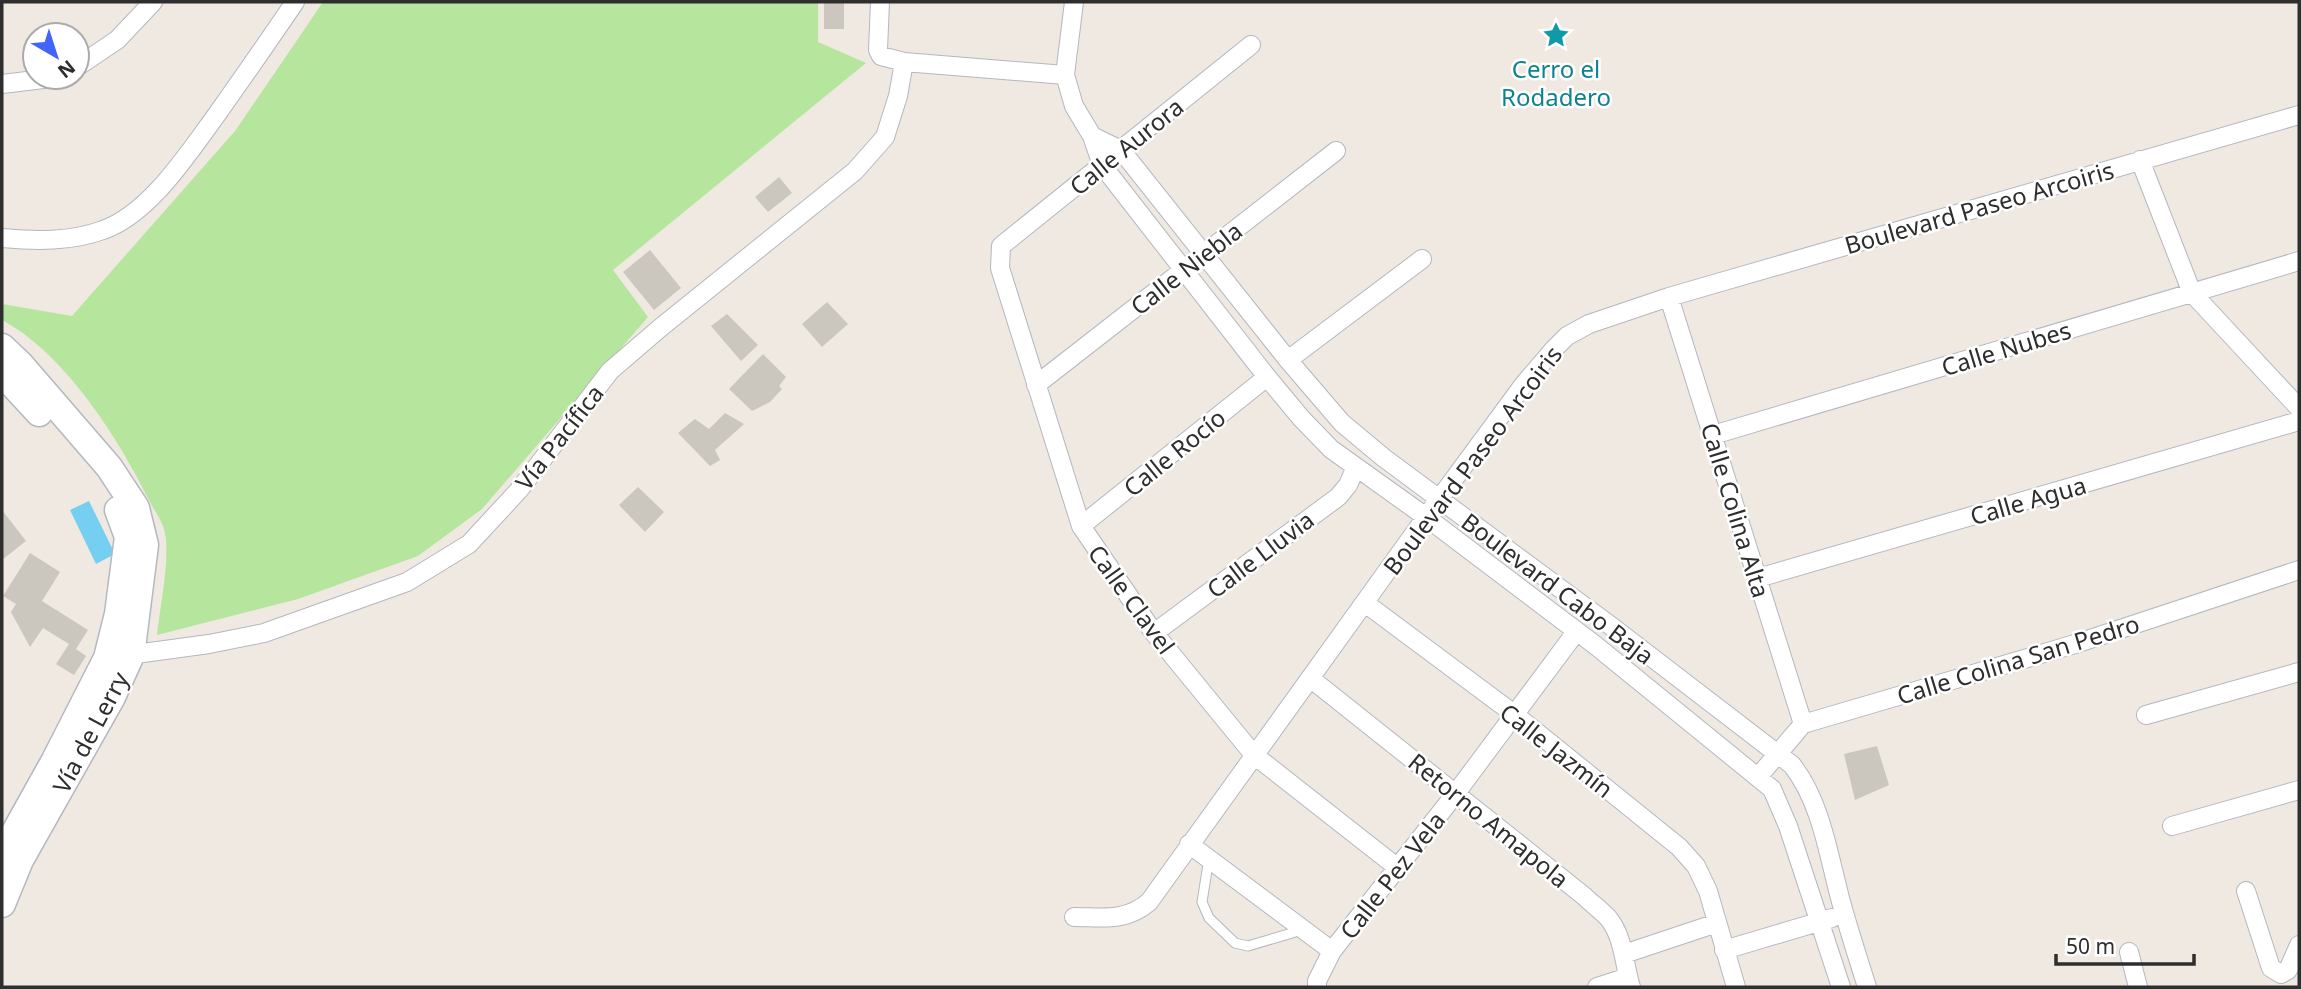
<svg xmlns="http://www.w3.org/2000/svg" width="2301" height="989" font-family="'Noto Sans',sans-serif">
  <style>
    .green { fill: #b6e59e }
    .water { fill: #75cff0 }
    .building { fill: #cbc7bf }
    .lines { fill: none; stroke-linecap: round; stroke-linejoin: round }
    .lane-casing { stroke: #b4b7c1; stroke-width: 11 }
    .street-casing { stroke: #b4b7c1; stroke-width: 20 }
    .secondary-casing { stroke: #b4b7c1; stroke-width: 29 }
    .lane { stroke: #fff; stroke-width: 9 }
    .street { stroke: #fff; stroke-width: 18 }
    .secondary { stroke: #fff; stroke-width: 26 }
    .labels { text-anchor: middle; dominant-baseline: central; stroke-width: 5; stroke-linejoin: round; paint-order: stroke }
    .culture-label { font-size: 24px; fill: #0d838f; stroke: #fff }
    .street-label { font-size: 24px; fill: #2e2e2e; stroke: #fff }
  </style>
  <rect width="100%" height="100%" fill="#efe9e1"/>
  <path class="green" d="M 323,2 L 818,2 L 818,42 L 866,63 L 613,270 L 648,317 L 482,509 L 418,556 L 298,599 L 157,635 C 160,606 170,561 165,533 C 163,522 154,510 149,500 C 117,436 65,354 2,320 L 2,304 L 72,316 L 235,131 Z"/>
  <path class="water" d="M 89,501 L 115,554 L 96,564 L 70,510 Z"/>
  <path class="building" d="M 824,2 L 844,2 L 844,29 L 824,29 Z
    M 779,177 L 792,193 L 768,212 L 755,197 Z
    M 650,250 L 681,288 L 654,310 L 623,272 Z
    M 827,302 L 848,324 L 822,347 L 802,324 Z
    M 727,314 L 758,345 L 741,361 L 711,326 Z
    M 763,354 L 786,377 L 779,386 L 782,389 L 770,402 L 752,411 L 729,389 Z
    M 725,413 L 744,424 L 715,450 L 720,460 L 710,466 L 678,433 L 695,419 L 709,429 Z
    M 638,487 L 664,512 L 645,532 L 619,505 Z
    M 2,510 L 26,541 L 2,560 Z
    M 30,553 L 60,572 L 42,601 L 88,630 L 76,649 L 86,656 L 74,675 L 56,664 L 69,644 L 43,628 L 30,647 L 11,612 L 16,604 L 3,596 Z
    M 1877,746 L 1889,785 L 1855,800 L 1844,754 Z"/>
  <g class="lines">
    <defs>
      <path id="lane" d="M 1209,858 L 1202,902 L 1209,918 L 1235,943 L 1248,946 L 1302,930"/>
      <path id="street" d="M 880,2 L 878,50 L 881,56 L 904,62 L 1065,75
        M 1074,2 L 1065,75 L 1074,106 L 1092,136 L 1102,165 L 1267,377 L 1301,418 L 1331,449 L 1426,517 L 1595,645 L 1772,789 L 1788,826 L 1841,987
        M 1251,45 L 1001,246 L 1000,268 L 1081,526 L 1154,633 L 1254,755 L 1398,868
        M 77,67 L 117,40 L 153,2
        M 2,84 L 60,77
        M 1092,136 L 1121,150 L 1288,360 L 1342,423 L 1384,458 L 1611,626 L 1792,765 C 1821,802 1828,853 1840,898 C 1848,928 1858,958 1867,987
        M 2140,160 L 2192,293 L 2299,408
        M 2,238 C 35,241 71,242 103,230 C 149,214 187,155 215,117 C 242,79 269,40 295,2
        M 1669,297 L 1803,724
        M 1288,360 L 1422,259
        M 1036,385 L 1336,151
        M 1713,435 L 2299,261
        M 1081,526 L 1267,377
        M 1758,578 L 2299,421
        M 1365,603 L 1514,714 L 1679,847 L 1696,866 L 1708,891 L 1736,987
        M 1154,633 L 1338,497 L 1348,485 L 1356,467
        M 121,656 L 209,644 L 264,633 L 407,582 L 469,544 L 519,490 L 610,371 L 660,328 L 855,171 L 885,137 L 898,96 L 904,62
        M 1310,678 L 1584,896 C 1592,904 1602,911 1609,919 C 1624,938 1624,965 1631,987
        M 2146,715 L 2299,672
        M 1758,777 L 1803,724 L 2075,644 L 2299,570
        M 2172,826 L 2299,790
        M 1189,844 L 1332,951
        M 2246,891 L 2271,968 L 2281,974 L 2288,970 L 2299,945
        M 1074,917 C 1104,917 1125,922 1149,902 L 1426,517 L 1524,384 L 1554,349 L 1567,336 L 1589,324 L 1669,297 L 2299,115
        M 1724,950 L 1832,918
        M 2129,952 L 2138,987
        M 1624,954 L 1717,923
        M 1317,987 L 1317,981 L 1332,951 L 1456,793 L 1576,632
        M 1597,987 L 1628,977"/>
      <path id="secondary" d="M 2,347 L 20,364 L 109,467 L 136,508 L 145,545 L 131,655 L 112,697 L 20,860 L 2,904
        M 2,373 L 39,413
        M 2,855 L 55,760 L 107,658 L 118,614 L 128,537 L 118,510"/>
    </defs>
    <use href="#lane" class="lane-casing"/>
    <use href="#street" class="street-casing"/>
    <use href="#secondary" class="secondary-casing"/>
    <use href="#lane" class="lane"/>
    <use href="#street" class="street"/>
    <use href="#secondary" class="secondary"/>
  </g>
  <defs>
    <symbol id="sight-bare" viewBox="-9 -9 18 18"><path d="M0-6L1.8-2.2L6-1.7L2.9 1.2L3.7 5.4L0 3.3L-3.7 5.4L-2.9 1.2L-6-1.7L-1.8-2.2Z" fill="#0f9aa8" stroke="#fff" stroke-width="2.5" paint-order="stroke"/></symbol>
  </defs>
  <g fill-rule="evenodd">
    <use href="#sight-bare" x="1537" y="16" width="38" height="38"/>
  </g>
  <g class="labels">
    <g class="culture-label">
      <text x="1556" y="68">Cerro el<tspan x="1556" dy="28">Rodadero</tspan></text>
    </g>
    <g class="street-label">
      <text transform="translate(1126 146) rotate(-39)">Calle Aurora</text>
      <text transform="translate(1979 207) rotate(-16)">Boulevard Paseo Arcoiris</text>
      <text transform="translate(1186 268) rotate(-38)">Calle Niebla</text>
      <text transform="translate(2006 348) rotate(-17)">Calle Nubes</text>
      <text transform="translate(559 437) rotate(-52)">Vía Pacífica</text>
      <text transform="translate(1174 452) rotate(-39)">Calle Rocío</text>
      <text transform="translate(1472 460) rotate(-53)">Boulevard Paseo Arcoiris</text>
      <text transform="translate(2028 500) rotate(-16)">Calle Agua</text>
      <text transform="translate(1736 510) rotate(73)">Calle Colina Alta</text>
      <text transform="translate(1260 554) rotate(-37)">Calle Lluvia</text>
      <text transform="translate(1558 588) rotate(37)">Boulevard Cabo Baja</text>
      <text transform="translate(1132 599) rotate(54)">Calle Clavel</text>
      <text transform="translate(2018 659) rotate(-17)">Calle Colina San Pedro</text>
      <text transform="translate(90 732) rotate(-62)">Vía de Lerry</text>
      <text transform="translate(1557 750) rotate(38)">Calle Jazmín</text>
      <text transform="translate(1489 820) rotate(39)">Retorno Amapola</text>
      <text transform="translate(1392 875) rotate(-52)">Calle Pez Vela</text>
    </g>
  </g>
  <rect width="2301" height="989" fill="none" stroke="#2e2e2e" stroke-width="7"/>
  <g transform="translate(56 56) rotate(141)"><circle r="33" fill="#ffffff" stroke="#ababab" stroke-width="2"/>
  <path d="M0-5L12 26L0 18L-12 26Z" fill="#4264fb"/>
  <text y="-10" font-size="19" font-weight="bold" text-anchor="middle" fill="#2e2e2e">N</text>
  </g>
  <path d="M2056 954v10h138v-10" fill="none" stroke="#2e2e2e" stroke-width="3.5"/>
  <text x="2066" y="954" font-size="21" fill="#2e2e2e" stroke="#ffffff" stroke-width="5" paint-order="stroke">50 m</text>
</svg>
